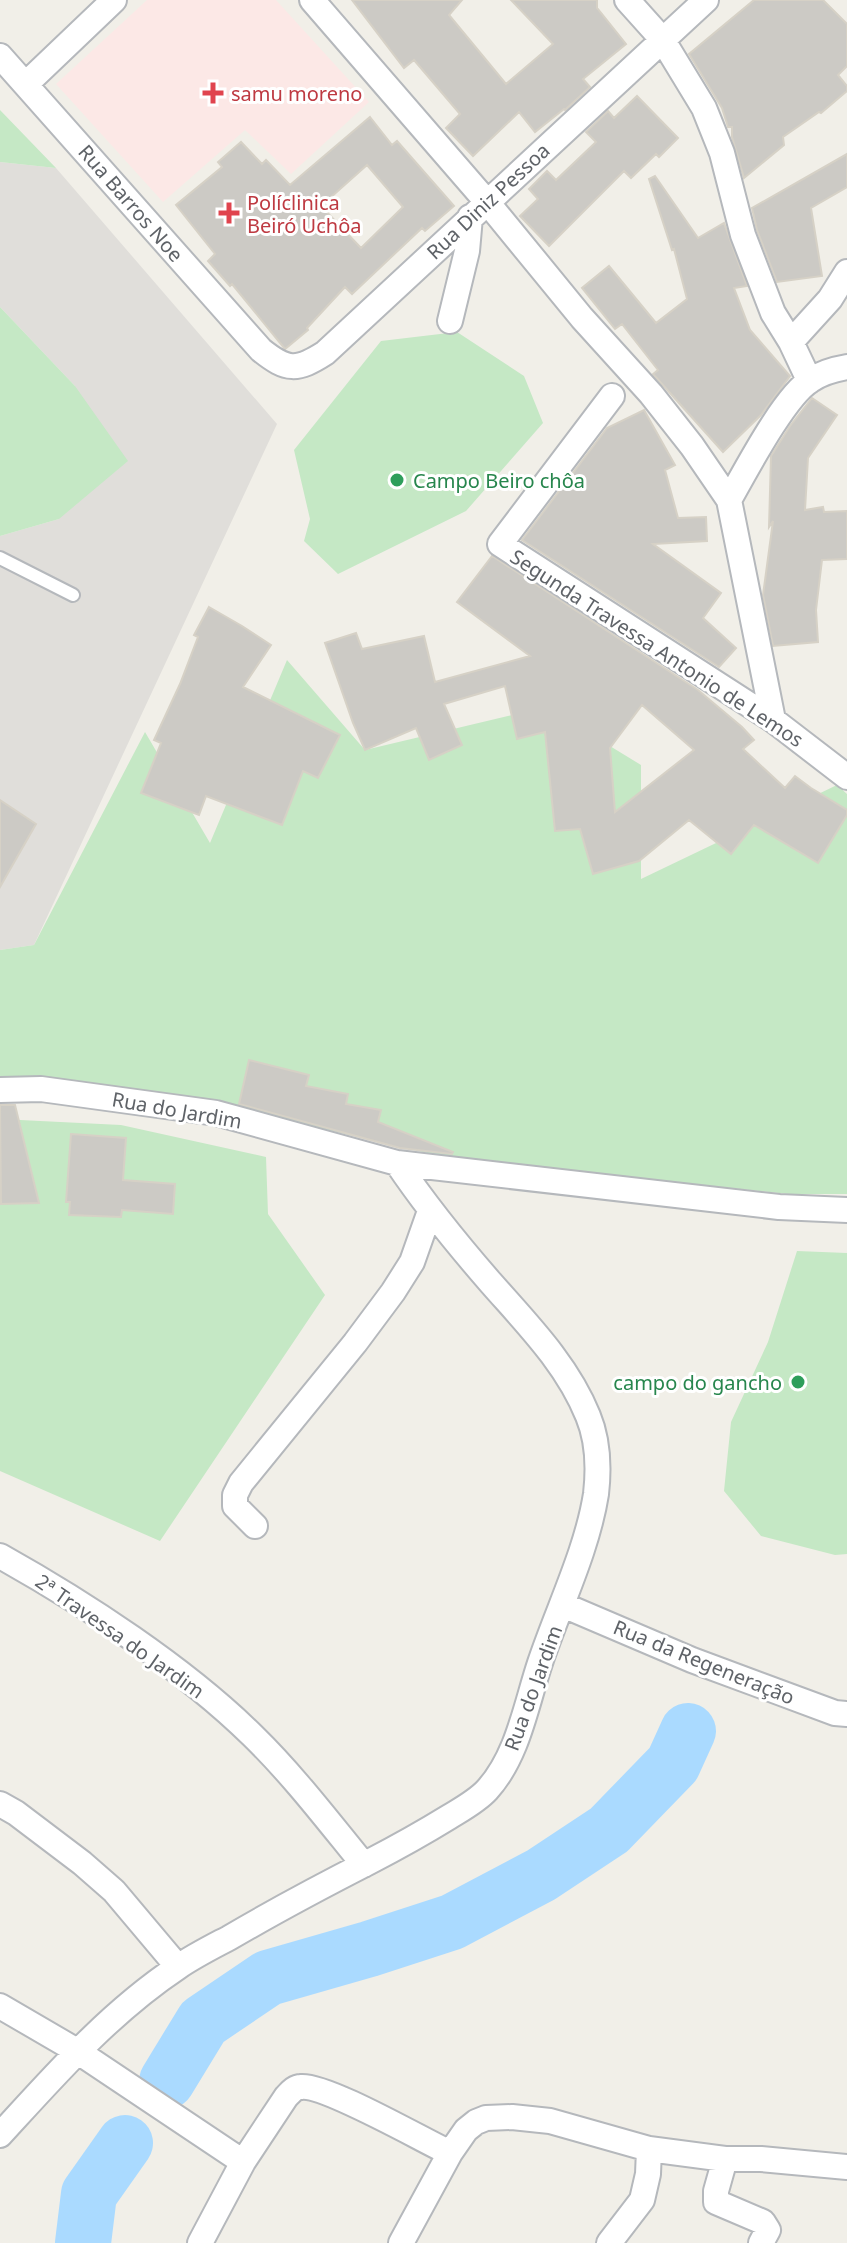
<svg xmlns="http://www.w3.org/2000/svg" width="847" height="2243" font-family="'Noto Sans',sans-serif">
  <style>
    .industrial { fill: #e0deda }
    .medical { fill: #fce8e6 }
    .green { fill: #c5e8c5 }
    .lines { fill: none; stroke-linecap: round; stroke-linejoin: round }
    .river { stroke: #aadaff; stroke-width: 56 }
    .building { fill: #cccac5; stroke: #d6d1c6; stroke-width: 2; fill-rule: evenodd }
    .lane-casing { stroke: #b5b8bc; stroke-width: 16 }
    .street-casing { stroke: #b5b8bc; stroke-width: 28 }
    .lane { stroke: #fff; stroke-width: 12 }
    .street { stroke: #fff; stroke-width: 24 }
    .health-dot { fill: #e0444e; stroke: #fff; stroke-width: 3 }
    .leisure-dot { fill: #2e9e5b; stroke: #fff; stroke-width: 3 }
    .labels { text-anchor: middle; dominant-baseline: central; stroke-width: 6; stroke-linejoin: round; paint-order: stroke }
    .health-label { font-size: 20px; fill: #be3a42; stroke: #fff; text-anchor: start }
    .street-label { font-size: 20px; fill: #5f6368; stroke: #fff }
    .leisure-label { font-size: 20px; fill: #27864d; stroke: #fff; text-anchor: start }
  </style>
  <rect width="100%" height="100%" fill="#f1efe8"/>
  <path class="industrial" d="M 0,162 L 56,168 L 277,424 L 34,945 L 0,950 L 0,536 L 59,519 L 75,386 L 0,307 Z"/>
  <path class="medical" d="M 147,0 L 276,0 L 369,102 L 291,174 L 245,130 L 163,202 L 56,84 Z"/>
  <path class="green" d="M 0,110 L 56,168 L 0,162 Z
    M 0,307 L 75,386 L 128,461 L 59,519 L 0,536 Z
    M 457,332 L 524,376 L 543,423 L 466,511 L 338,574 L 304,541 L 310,519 L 294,450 L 381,341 Z
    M 287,660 L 365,750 L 546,707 L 641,765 L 641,879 L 837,785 L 847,794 L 847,1194 L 789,1194 L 453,1159 L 216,1104 L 0,1081 L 0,950 L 34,945 L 145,732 L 210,843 Z
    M 0,1119 L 121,1125 L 266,1157 L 268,1214 L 325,1295 L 160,1541 L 0,1471 Z
    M 797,1251 L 847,1253 L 847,1554 L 835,1555 L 761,1536 L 724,1491 L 731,1422 L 768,1342 Z"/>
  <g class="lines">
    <path class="river" d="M 167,2081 L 203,2022 L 268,1978 L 369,1949 L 452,1922 L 541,1875 L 609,1830 L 673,1764 L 688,1731
      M 83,2243 L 89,2194 L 125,2143"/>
  </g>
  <path class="building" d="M 352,0 L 462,0 L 449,15 L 506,84 L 553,44 L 511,0 L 597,0 L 597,8 L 626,44 L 583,79 L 590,87 L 565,110 L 564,109 L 535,132 L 519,112 L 473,156 L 446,128 L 460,114 L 414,60 L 404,68 Z
    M 754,0 L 823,0 L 847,24 L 847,66 L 838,75 L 847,86 L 847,91 L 821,113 L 819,112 L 783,137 L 784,145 L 744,178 L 732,137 L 732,127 L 728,127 L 722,108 L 689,54 Z
    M 637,96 L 678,138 L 659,157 L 656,154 L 631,178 L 624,171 L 549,246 L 520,216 L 538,199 L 529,189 L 547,171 L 556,180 L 596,142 L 586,132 L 608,111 L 614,118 Z
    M 370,117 L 392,145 L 397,141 L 454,206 L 425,231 L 422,228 L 352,294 L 345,287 L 307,328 L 308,330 L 285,349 L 232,284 L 230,286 L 208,261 L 215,254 L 176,205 L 222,167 L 218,162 L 241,142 L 262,164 L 266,160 L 290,185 ZM 367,165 L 403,207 L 361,248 L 321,206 Z
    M 847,154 L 847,187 L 811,208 L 822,276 L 777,282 L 757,230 L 752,208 Z
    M 655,176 L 698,238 L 724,223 L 747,286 L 734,288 L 750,330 L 790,376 L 761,415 L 723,452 L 653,374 L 658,370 L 622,324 L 615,329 L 582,288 L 609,266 L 656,323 L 687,299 L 674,249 L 672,250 L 649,179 Z
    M 812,398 L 837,415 L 808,458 L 805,510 L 823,507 L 824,512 L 847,511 L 847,559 L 822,560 L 816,610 L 818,642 L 773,646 L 763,595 L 773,521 L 769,527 L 771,456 L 790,426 Z
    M 644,410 L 675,465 L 665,470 L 678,518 L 706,517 L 707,541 L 653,544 L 721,593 L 703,618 L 736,648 L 719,667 L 522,540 L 607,428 Z
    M 492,556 L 698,690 L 742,727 L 754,740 L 743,749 L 785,788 L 795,776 L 811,788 L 847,810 L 847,815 L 818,863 L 754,825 L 731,854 L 689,820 L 639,861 L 593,874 L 580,829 L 555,831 L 545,732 L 517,739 L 505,686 L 444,704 L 462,745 L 429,760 L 416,728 L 365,750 L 353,723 L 325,643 L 356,633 L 362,649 L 424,636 L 435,682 L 530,656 L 457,602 ZM 642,705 L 694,750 L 615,812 L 610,748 Z
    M 209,607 L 242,626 L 271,645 L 243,687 L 340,735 L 318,778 L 303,771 L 282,825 L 206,796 L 199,815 L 141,793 L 161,743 L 154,740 L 180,684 L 198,637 L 194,635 Z
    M 0,800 L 36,824 L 0,887 Z
    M 249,1060 L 309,1075 L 306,1086 L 348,1094 L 346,1104 L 381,1110 L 378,1122 L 453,1152 L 452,1154 L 400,1148 L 239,1104 Z
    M 0,1105 L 15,1105 L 39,1203 L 1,1204 Z
    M 71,1134 L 126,1138 L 123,1180 L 175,1184 L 173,1214 L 122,1210 L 121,1217 L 69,1215 L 70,1202 L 66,1202 Z"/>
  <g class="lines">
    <defs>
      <path id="lane" d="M 0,558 L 73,595"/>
      <path id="street" d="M 312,0 L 487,202 L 582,318 L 651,394 L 692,446 L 729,500 L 773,720
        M 627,0 L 662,39 L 704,108 L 722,153 L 743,235 L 773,313 L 791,342 L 809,380
        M 0,56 L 261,350 C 287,371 297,371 325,353 L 706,0
        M 26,84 L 114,0
        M 450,321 L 467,251 L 470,217
        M 791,342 L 830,299 L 847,272
        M 612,396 L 500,544 L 773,720 L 847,777
        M 729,500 C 745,472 785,395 811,380 C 821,373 835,369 847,367
        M 0,1090 L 41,1089 L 216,1113 L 397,1163 L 779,1207 L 847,1210
        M 255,1526 L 235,1506 L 235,1495 L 241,1483 L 355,1343 L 393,1292 L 412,1262 L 430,1211
        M 0,1556 C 84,1603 184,1668 253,1736 C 293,1775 328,1821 364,1865
        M 563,1605 L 692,1660 L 835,1713 L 847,1714
        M 0,1804 L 16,1813 L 82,1863 L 114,1891 L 178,1967
        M 0,2006 L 77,2051 L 243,2162 L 200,2243
        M 0,2135 C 55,2075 109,2013 178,1967 C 194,1956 212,1947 229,1938 C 275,1911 322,1886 369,1862 C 396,1848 423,1833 449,1817 C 462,1809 477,1801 487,1790 C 518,1756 526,1705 540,1663 C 558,1609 587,1551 596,1494 C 599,1468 598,1440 588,1416 C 567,1364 527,1324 491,1283 C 457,1244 426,1206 397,1163
        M 725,2159 L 716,2191 L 716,2202 L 763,2222 L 768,2230 L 761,2243
        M 243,2162 L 286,2097 C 290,2093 294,2087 301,2087 C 325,2084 422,2140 450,2153 L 466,2130 L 476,2122 L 486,2118 L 512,2117 L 550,2121 L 649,2149 L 725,2159 L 761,2159 L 847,2167
        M 401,2243 L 450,2153
        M 609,2243 L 642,2200 L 648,2174 L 649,2149"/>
    </defs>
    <use href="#lane" class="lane-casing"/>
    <use href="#street" class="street-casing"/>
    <use href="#lane" class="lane"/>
    <use href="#street" class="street"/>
  </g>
  <g class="health-dot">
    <path d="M209 81h8v8h8v8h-8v8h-8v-8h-8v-8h8z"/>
    <path d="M225 201h8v8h8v8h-8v8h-8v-8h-8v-8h8z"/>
  </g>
  <g class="leisure-dot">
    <circle cx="397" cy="480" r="8"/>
    <circle cx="798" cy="1382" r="8"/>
  </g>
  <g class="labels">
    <g class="health-label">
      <text x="231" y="93">samu moreno</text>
      <text x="247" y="202">Políclinica<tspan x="247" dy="23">Beiró Uchôa</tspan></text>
    </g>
    <g class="street-label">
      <text transform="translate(488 201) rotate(-43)">Rua Diniz Pessoa</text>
      <text transform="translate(131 203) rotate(49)">Rua Barros Noe</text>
      <text transform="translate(657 648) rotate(33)">Segunda Travessa Antonio de Lemos</text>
      <text transform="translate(177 1110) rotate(10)">Rua do Jardim</text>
      <text transform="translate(120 1636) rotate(35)">2ª Travessa do Jardim</text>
      <text transform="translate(704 1662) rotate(22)">Rua da Regeneração</text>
      <text transform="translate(533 1688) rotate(-70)">Rua do Jardim</text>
    </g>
    <g class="leisure-label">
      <text x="413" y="480">Campo Beiro chôa</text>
      <text x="782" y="1382" text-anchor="end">campo do gancho</text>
    </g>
  </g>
</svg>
